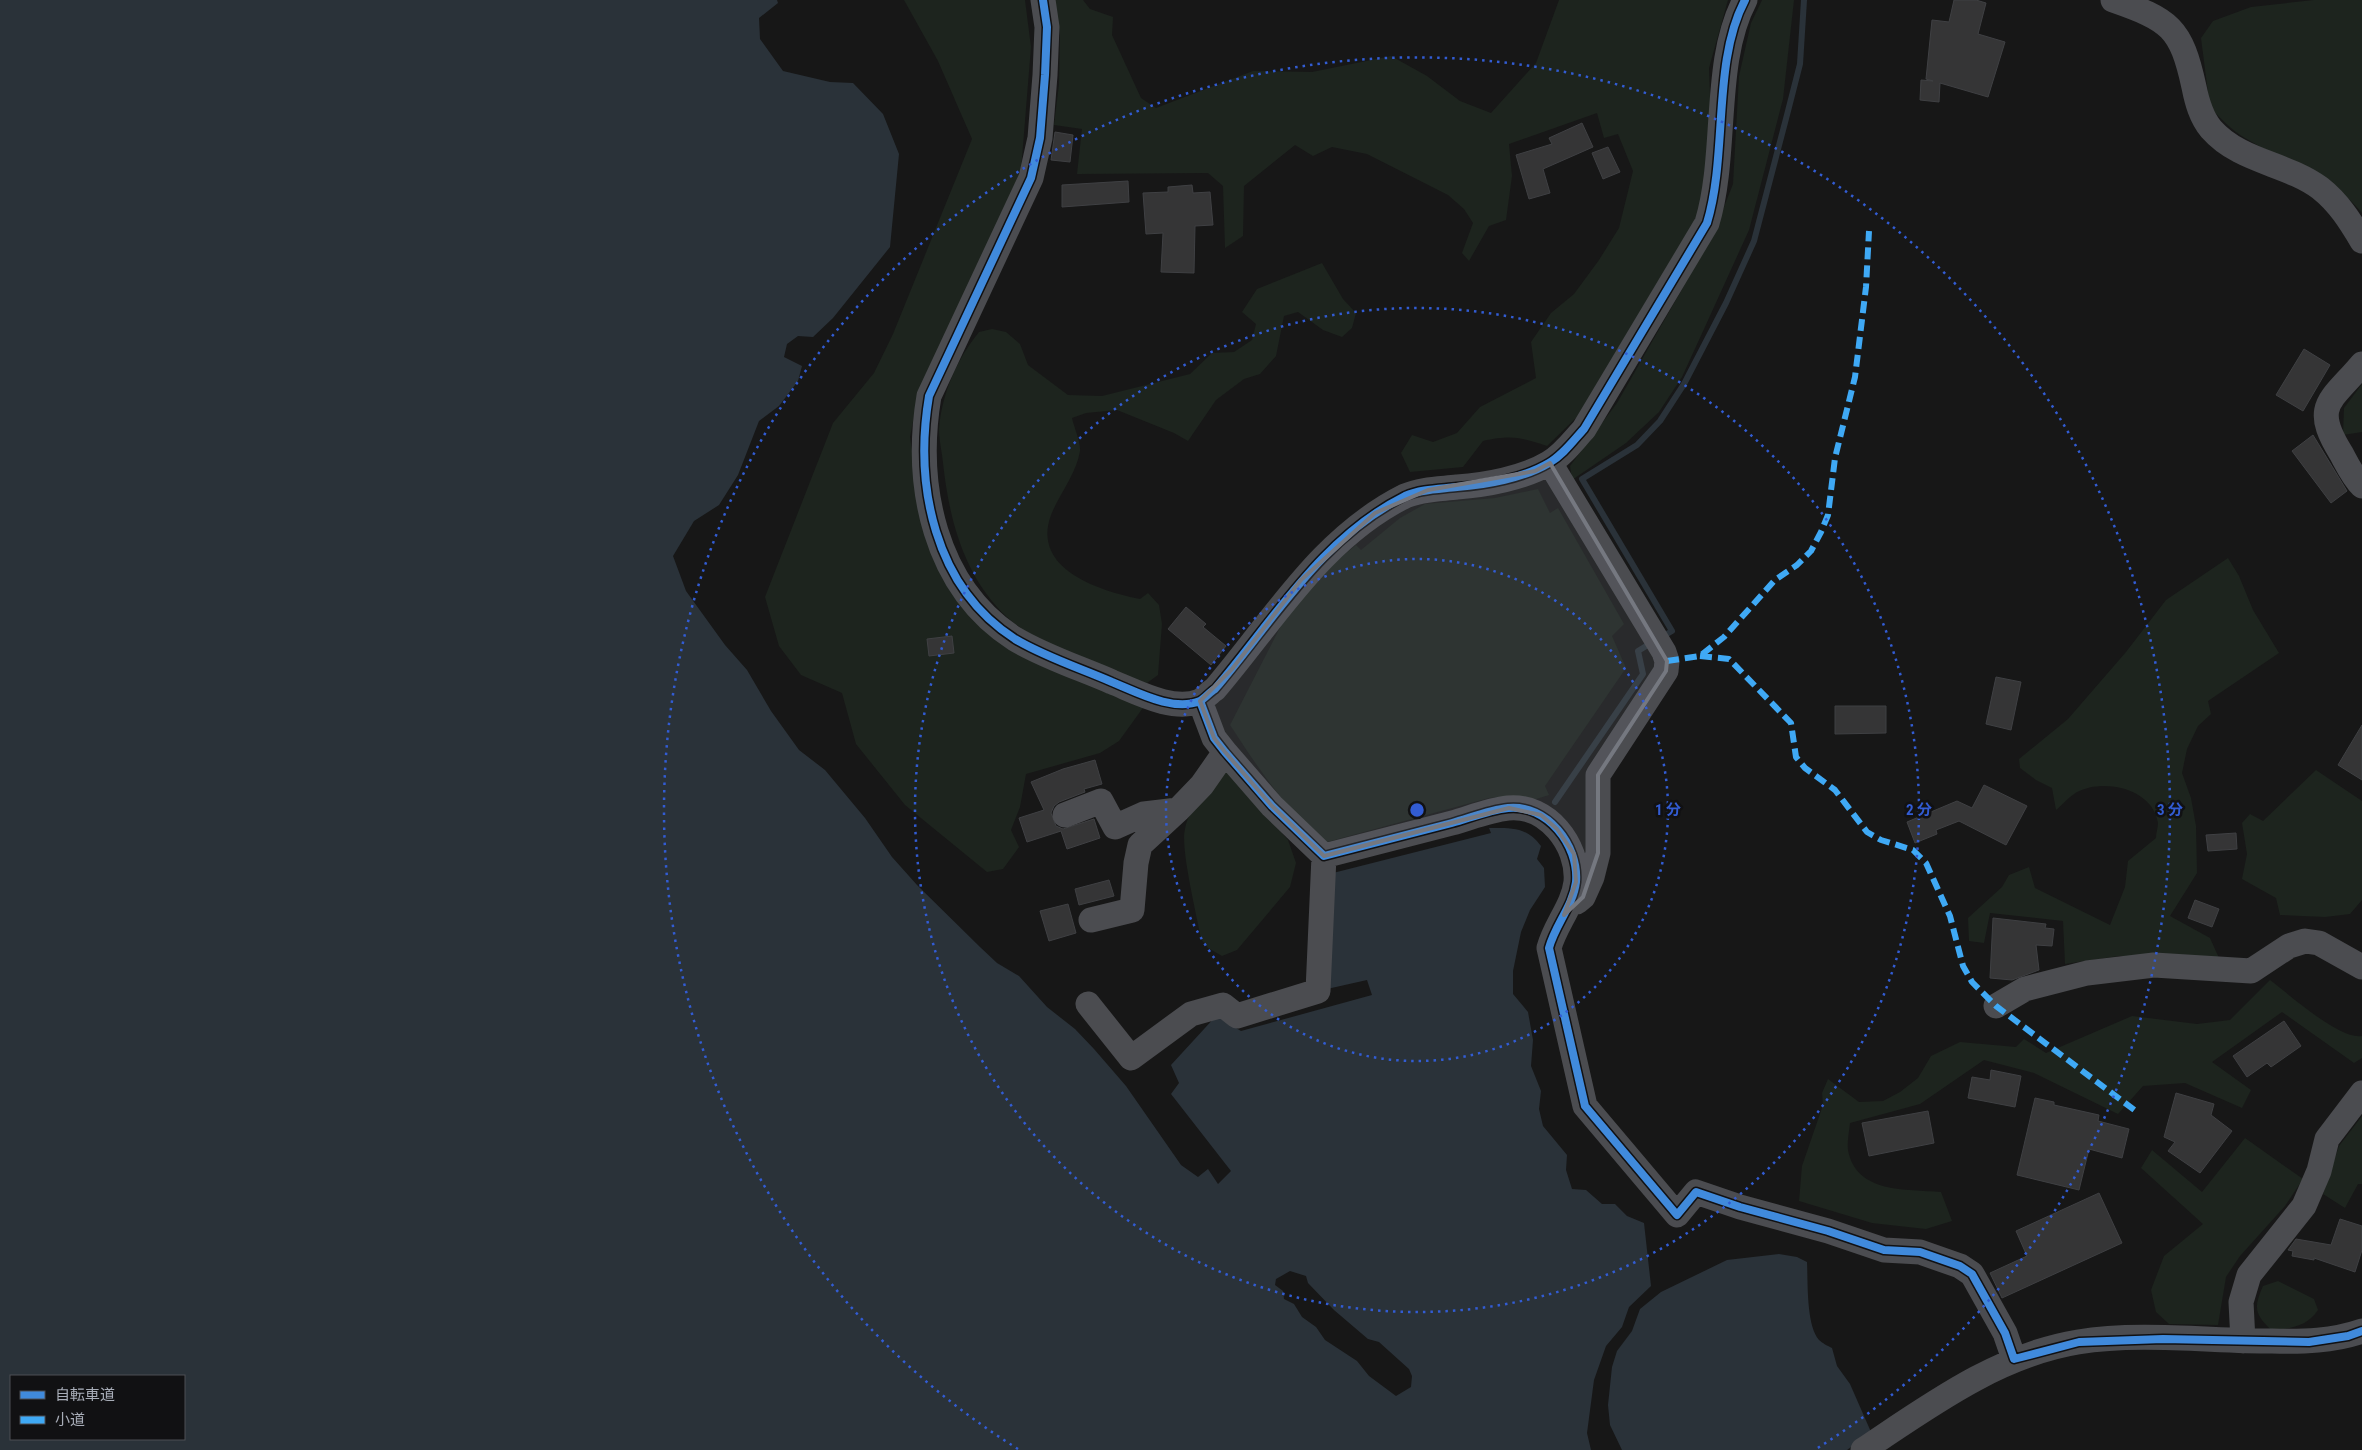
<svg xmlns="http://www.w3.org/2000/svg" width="2362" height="1450" font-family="'Roboto Condensed','Noto Sans JP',sans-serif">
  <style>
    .green { fill: #1d241e }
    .water { fill: #2a3239; fill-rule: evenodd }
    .pier { fill: #171717 }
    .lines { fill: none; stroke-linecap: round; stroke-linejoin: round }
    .stream { stroke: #2a3239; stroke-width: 6 }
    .building { fill: #353536; stroke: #3f4043 }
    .minor { stroke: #4b4c50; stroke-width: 25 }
    .quiet { stroke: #3fa9f5; stroke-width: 6; stroke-dasharray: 12 6; stroke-linecap: butt }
    .cycleway-casing { stroke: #111113; stroke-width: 11 }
    .cycleway { stroke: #408adc; stroke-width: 8 }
    .marked { fill: #757880; fill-opacity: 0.2; stroke: #757880; stroke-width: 4; stroke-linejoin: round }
    .ring { fill: none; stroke: #325cd3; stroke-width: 2.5; stroke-dasharray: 2.5 5 }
    .centre { fill: #325cd3; stroke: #111113; stroke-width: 2.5 }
    .ring-label { font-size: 15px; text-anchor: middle; font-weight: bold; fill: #325cd3; stroke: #111113; stroke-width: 5; stroke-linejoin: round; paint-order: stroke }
  </style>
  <rect width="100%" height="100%" fill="#171717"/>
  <path class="green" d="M 904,0 L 1025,0 L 1031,47 L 1021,170 L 916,406 L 910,437 L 919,499 L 960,603 L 1145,705 L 1119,741 L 1100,753 L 1026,774 L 1020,807 L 1011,830 L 1019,847 L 1003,869 L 987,872 L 905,805 L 856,744 L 842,693 L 801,675 L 779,646 L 765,597 L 833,423 L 874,373 L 893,334 L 972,139 L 938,61 Z
    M 1054,0 L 1083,0 L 1090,9 L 1113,17 L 1112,35 L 1141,98 L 1156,108 L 1253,71 L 1312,72 L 1391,56 L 1427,76 L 1460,101 L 1491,113 L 1536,63 L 1559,0 L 1728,0 L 1709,68 L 1711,124 L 1705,203 L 1577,417 L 1547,446 C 1520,437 1511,435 1483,441 L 1463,467 L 1410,472 L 1401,453 L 1412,435 L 1433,442 L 1457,433 L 1480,407 L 1536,378 L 1531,342 L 1551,313 L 1574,294 L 1599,260 L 1619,228 L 1633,171 L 1618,134 L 1604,138 L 1597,113 L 1509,144 L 1512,176 L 1506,220 L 1489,226 L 1469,261 L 1462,253 L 1473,223 L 1464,209 L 1448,195 L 1367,154 L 1332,147 L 1313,156 L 1295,145 L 1244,186 L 1243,236 L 1225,248 L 1223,186 L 1208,173 L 1077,174 L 1082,129 L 1054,125 L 1059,84 L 1060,35 Z
    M 1762,0 L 1794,0 L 1783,99 L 1749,230 L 1704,329 L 1682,377 L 1659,412 L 1626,443 L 1572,480 L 1570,466 L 1617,403 L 1713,235 L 1733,184 L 1739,76 L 1751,23 Z
    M 2314,0 L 2362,0 L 2362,213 C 2329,173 2287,164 2245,138 C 2232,131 2221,118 2210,108 L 2201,38 L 2213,21 L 2251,7 Z
    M 1322,263 L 1343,299 L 1356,313 L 1352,328 L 1342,337 L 1323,330 L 1298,312 L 1284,316 L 1276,356 L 1260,374 L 1244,379 L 1216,400 L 1188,441 L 1174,433 L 1117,410 L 1086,413 L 1072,418 C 1074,427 1081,443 1080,451 C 1077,472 1059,495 1051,515 C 1031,569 1099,591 1140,599 L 1148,593 L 1159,605 L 1162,624 L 1158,675 L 1147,683 C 1123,680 1105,671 1083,660 C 1057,648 1029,637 1007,617 C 964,577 949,519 943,463 C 942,452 939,440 939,429 C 942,393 957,359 979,332 L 992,329 L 1006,332 L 1020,344 L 1028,365 L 1068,395 L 1102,396 L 1190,374 L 1212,353 L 1234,352 L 1252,340 L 1256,324 L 1242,312 L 1257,289 Z
    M 2362,384 L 2362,432 L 2343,435 L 2344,408 Z
    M 1538,489 L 1550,513 L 1558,508 L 1624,624 L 1612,636 L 1626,668 L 1545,786 L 1549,795 L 1533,800 L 1513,796 L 1489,798 L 1327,842 C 1287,813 1257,766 1230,725 L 1288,612 L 1332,565 L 1356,545 L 1361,550 L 1400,518 L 1425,504 L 1495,498 Z
    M 2228,558 L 2239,576 L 2253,610 L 2279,653 L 2208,701 L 2211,714 L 2198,726 L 2187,749 L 2182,773 L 2191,798 L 2196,826 L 2197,873 L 2170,916 L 2210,938 L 2219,958 L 2119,956 L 2065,964 L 2063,921 L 1990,913 L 1984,943 L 1969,941 L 1968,918 L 2002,887 L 2009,875 L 2029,867 L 2035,888 L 2110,925 L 2125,887 L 2128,861 L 2156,838 C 2156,833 2158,827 2158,823 C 2153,788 2103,778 2077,792 C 2070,796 2063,804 2056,810 L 2052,788 L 2036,780 L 2020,768 L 2019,759 L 2068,719 L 2126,652 L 2166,600 Z
    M 1227,770 L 1288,840 L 1296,863 L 1290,887 L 1237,950 L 1222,956 L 1208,948 L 1201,939 C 1197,916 1180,848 1185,829 C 1189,806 1212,787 1227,770 Z
    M 2316,770 L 2362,801 L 2362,900 L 2350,914 L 2325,917 L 2280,915 L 2276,898 L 2242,879 L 2247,854 L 2242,823 L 2250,814 L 2263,821 Z
    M 2270,980 C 2289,994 2339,1040 2362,1036 L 2362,1058 L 2354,1063 L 2282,1012 L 2212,1062 L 2251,1090 L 2242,1108 L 2185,1083 L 2143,1086 L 2118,1114 L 2034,1073 L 1984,1060 L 1920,1104 L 1850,1123 C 1849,1132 1847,1142 1848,1150 C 1856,1194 1907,1189 1941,1192 L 1952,1221 L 1926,1229 L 1872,1223 L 1799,1201 L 1802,1166 L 1823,1105 L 1822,1093 L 1828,1079 L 1859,1102 L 1883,1101 L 1900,1092 L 1918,1078 L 1931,1056 L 1960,1042 L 2016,1047 L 2024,1039 L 2046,1053 L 2132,1016 L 2197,1024 L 2230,1020 Z
    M 2362,1116 L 2362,1184 L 2358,1184 L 2345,1208 L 2323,1194 L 2339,1146 Z
    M 2245,1138 L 2303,1179 L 2285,1206 L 2240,1256 L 2226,1277 L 2218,1325 L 2169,1324 L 2156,1312 L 2151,1290 L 2164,1256 L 2203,1224 L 2141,1168 L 2152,1150 L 2202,1192 Z
    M 2278,1281 L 2314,1299 L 2318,1310 C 2307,1327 2290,1328 2272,1331 C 2255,1314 2253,1309 2263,1286 Z"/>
  <path class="water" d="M 0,0 L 777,0 L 778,3 L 759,18 L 760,39 L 783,71 L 830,82 L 853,83 L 883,114 L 899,154 L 890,247 L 833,318 L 813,337 L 798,336 L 787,344 L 784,357 L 802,366 L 798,381 L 779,406 L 759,421 L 738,475 L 719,505 L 694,521 L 673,556 L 686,591 L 725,645 L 747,670 L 771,711 L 799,750 L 825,770 L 865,818 L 892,857 L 917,885 L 980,947 L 997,963 L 1019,976 L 1047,1007 L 1075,1029 L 1094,1049 L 1126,1086 L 1181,1165 L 1198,1177 L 1208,1169 L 1218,1184 L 1231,1171 L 1171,1094 L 1179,1083 L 1171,1065 L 1216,1016 L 1241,1031 L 1372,995 L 1367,980 L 1327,989 L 1329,874 L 1491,833 L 1489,828 C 1512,828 1527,827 1541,846 L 1537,859 L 1544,868 L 1545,887 L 1530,910 L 1521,932 L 1513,971 L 1513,994 L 1528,1012 L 1533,1040 L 1531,1066 L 1541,1091 L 1539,1109 L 1543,1126 L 1567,1155 L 1566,1170 L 1572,1189 L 1586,1190 L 1602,1204 L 1615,1204 L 1627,1216 L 1644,1223 L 1651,1286 L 1629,1307 L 1622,1327 L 1606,1346 L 1594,1380 L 1587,1433 L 1591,1450 L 0,1450 ZM 11,1376 L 184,1376 L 184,1439 L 11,1439 Z
    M 1779,1254 L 1797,1257 L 1807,1262 C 1808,1281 1806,1325 1819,1340 C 1822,1343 1828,1346 1832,1348 L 1837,1366 L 1850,1384 L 1871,1432 L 1847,1450 L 1622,1450 L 1610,1425 L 1608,1405 L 1612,1367 L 1617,1351 L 1632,1331 L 1640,1309 L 1661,1292 L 1727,1260 Z"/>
  <path class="pier" d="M 1290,1271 L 1306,1276 L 1308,1283 L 1334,1310 L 1368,1339 L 1379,1342 L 1409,1369 L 1412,1376 L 1411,1387 L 1396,1396 L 1369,1376 L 1357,1361 L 1325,1340 L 1316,1327 L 1302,1317 L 1294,1304 L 1284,1299 L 1283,1291 L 1275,1285 L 1276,1279 Z"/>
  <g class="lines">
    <path class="stream" d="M 1660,638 L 1672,631 L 1582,479 L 1637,445 L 1660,421 L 1684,384 L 1726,303 L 1754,241 L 1788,111 L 1800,64 L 1804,0
      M 1555,802 L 1643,674 L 1638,651 L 1651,643"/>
  </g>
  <path class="building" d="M 1954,0 L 1976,0 L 1986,3 L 1978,34 L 2005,42 L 1988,97 L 1940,83 L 1939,102 L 1920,100 L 1921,80 L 1933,81 L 1926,79 L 1932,20 L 1949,22 Z
    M 1582,123 L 1593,147 L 1543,169 L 1550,193 L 1529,199 L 1516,155 L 1552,144 L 1549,138 Z
    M 1055,132 L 1073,135 L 1070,162 L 1051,160 Z
    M 1608,147 L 1620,172 L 1603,179 L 1592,153 Z
    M 1128,181 L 1129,202 L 1062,207 L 1062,185 Z
    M 1192,185 L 1193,193 L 1210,192 L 1213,225 L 1195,226 L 1194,273 L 1161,272 L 1163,233 L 1146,234 L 1143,193 L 1168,192 L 1168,187 Z
    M 2304,349 L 2330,365 L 2303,411 L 2276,395 Z
    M 2313,435 L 2347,491 L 2331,503 L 2292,451 Z
    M 1186,607 L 1206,624 L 1203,627 L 1226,646 L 1211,665 L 1168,629 Z
    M 952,636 L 954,653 L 929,656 L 927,639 Z
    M 1996,677 L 2021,682 L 2011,730 L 1986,724 Z
    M 1835,706 L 1886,706 L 1886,733 L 1835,734 Z
    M 2362,725 L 2362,780 L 2338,765 Z
    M 1095,760 L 1102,784 L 1084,789 L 1085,792 L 1059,802 L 1054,806 L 1051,813 L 1056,826 L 1063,829 L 1094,819 L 1100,838 L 1067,849 L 1061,831 L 1027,842 L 1019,818 L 1044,810 L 1031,782 L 1063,769 Z
    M 1984,785 L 2027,806 L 2006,845 L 1959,821 L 1936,830 L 1937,834 L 1915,843 L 1907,822 L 1957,801 L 1972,808 Z
    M 2236,833 L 2237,849 L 2208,851 L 2206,835 Z
    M 1109,880 L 1114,896 L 1079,905 L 1075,889 Z
    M 2195,900 L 2219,909 L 2212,927 L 2188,918 Z
    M 1068,904 L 1076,933 L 1049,941 L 1040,911 Z
    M 1993,918 L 2046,924 L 2045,928 L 2054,929 L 2052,946 L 2036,945 L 2039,970 L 2012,980 L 1990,978 Z
    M 2284,1021 L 2301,1046 L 2271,1067 L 2267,1063 L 2247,1077 L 2233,1056 Z
    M 1991,1070 L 2021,1076 L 2015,1107 L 1968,1098 L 1972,1077 L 1990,1080 Z
    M 2176,1093 L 2214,1104 L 2211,1115 L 2232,1131 L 2200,1173 L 2168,1151 L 2175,1142 L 2164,1137 Z
    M 2035,1098 L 2054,1102 L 2054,1105 L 2099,1115 L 2098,1121 L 2129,1129 L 2122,1158 L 2089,1149 L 2079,1190 L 2017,1175 Z
    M 1928,1111 L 1934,1143 L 1869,1156 L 1862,1123 Z
    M 2099,1193 L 2122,1243 L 2002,1298 L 1990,1273 L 2027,1256 L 2016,1231 Z
    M 2340,1219 L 2362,1226 L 2362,1250 L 2355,1272 L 2314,1258 L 2314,1260 L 2292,1256 L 2293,1251 L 2288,1250 L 2296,1239 L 2331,1245 Z"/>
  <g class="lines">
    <path class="minor" d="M 1043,0 L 1047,27 L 1045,75 L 1040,138 L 1031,178 L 929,396 C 914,485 934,587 1015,639 C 1045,657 1080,668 1112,682 C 1137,692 1173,712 1200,701 C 1205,698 1210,692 1215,689 C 1274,620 1321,538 1405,496 C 1421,489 1440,489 1457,487 C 1486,485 1524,478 1549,463 C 1563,455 1573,441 1584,429 L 1707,223 C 1728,154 1712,62 1745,0
      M 2113,0 C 2170,20 2181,27 2194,87 C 2197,102 2201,117 2211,129 C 2240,162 2286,163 2320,188 C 2339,203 2350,221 2362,241
      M 2362,364 C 2331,401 2311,405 2341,453 C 2347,464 2353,477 2362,486
      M 1550,463 L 1664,652 L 1667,661 L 1666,671 L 1598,775 L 1598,853 L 1592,877 L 1583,897 L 1577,902
      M 1200,701 L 1214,738 L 1225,752 L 1272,806 L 1324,856 C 1367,845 1410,834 1452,823 C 1470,818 1489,810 1508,808 C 1547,804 1579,845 1576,882 C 1573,906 1555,925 1549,948 L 1585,1106 L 1677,1215 L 1696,1192 L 1740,1207 L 1828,1231 L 1884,1250 L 1920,1252 L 1960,1266 L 1972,1274 L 2005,1333 L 2014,1359
      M 1065,815 L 1101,801 L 1115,827 L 1144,814 L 1178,810 L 1202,785 L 1225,752
      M 1091,920 L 1132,910 L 1136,863 L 1140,845 L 1178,810
      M 1088,1004 L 1131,1058 L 1191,1014 L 1223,1005 L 1237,1016 L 1318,991 L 1324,856
      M 1996,1006 L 2025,989 L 2087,973 L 2154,965 L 2251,971 L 2289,946 L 2305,941 L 2319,943 L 2362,967
      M 2243,1341 L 2241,1302 L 2249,1275 L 2304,1206 L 2319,1171 L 2327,1139 L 2362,1093
      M 1863,1450 C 1929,1406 1998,1355 2078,1342 C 2140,1332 2209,1341 2272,1341 C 2303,1342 2333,1341 2362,1331"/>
    <path class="quiet" d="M 1700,656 L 1729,659 L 1791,723 L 1796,757 L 1805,768 L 1835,790 L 1867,832 L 1881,840 L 1913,850 L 1926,863 L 1950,916 L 1963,966 L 1972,982 L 1996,1006 L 2137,1112
      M 1667,661 L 1700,656 L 1724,637 L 1775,580 L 1797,565 L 1811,551 L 1821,532 L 1828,515 L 1835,458 L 1855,377 L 1866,287 L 1869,231"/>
    <defs>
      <path id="cycleway" d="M 1043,0 L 1047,27 L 1045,75 L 1040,138 L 1031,178 L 929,396 C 914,485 934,587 1015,639 C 1045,657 1080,668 1112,682 C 1137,692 1173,712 1200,701 C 1205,698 1210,692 1215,689 C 1274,620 1321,538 1405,496 C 1421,489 1440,489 1457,487 C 1486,485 1524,478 1549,463 C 1563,455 1573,441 1584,429 L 1707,223 C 1728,154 1712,62 1745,0
        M 1200,701 L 1214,738 L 1225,752 L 1272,806 L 1324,856 C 1367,845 1410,834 1452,823 C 1470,818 1489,810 1508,808 C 1547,804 1579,845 1576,882 C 1573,906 1555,925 1549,948 L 1585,1106 L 1677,1215 L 1696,1192 L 1740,1207 L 1828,1231 L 1884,1250 L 1920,1252 L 1960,1266 L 1972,1274 L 2005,1333 L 2014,1359 L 2079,1342 L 2163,1339 L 2309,1342 L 2348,1336 L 2362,1331"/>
    </defs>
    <use href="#cycleway" class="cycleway-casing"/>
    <use href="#cycleway" class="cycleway"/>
  </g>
  <path class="marked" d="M 1550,463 L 1667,661 L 1666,671 L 1598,775 L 1598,853 L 1583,897 L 1564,915 L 1576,882 L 1574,854 L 1557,829 L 1541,815 L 1509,808 L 1324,856 L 1272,806 L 1225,752 L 1214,738 L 1200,701 L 1232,669 L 1301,580 L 1375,513 L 1428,490 L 1535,471 Z"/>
  <g class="ring">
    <circle cx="1417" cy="810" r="251"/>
    <circle cx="1417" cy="810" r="502"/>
    <path d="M1018 1449A753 753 0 1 1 1816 1449"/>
  </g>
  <circle cx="1417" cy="810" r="8" class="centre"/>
  <g class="ring-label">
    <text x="1668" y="815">1 分</text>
    <text x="1919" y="815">2 分</text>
    <text x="2170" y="815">3 分</text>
  </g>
  <rect x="10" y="1375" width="175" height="65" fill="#111113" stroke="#4d4f55"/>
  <rect x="20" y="1391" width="25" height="8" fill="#408adc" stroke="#4d4f55"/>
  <text x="55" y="1400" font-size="15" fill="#a8adb8">自転車道</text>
  <rect x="20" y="1416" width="25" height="8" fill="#3fa9f5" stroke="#4d4f55"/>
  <text x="55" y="1425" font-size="15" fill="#a8adb8">小道</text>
</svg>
